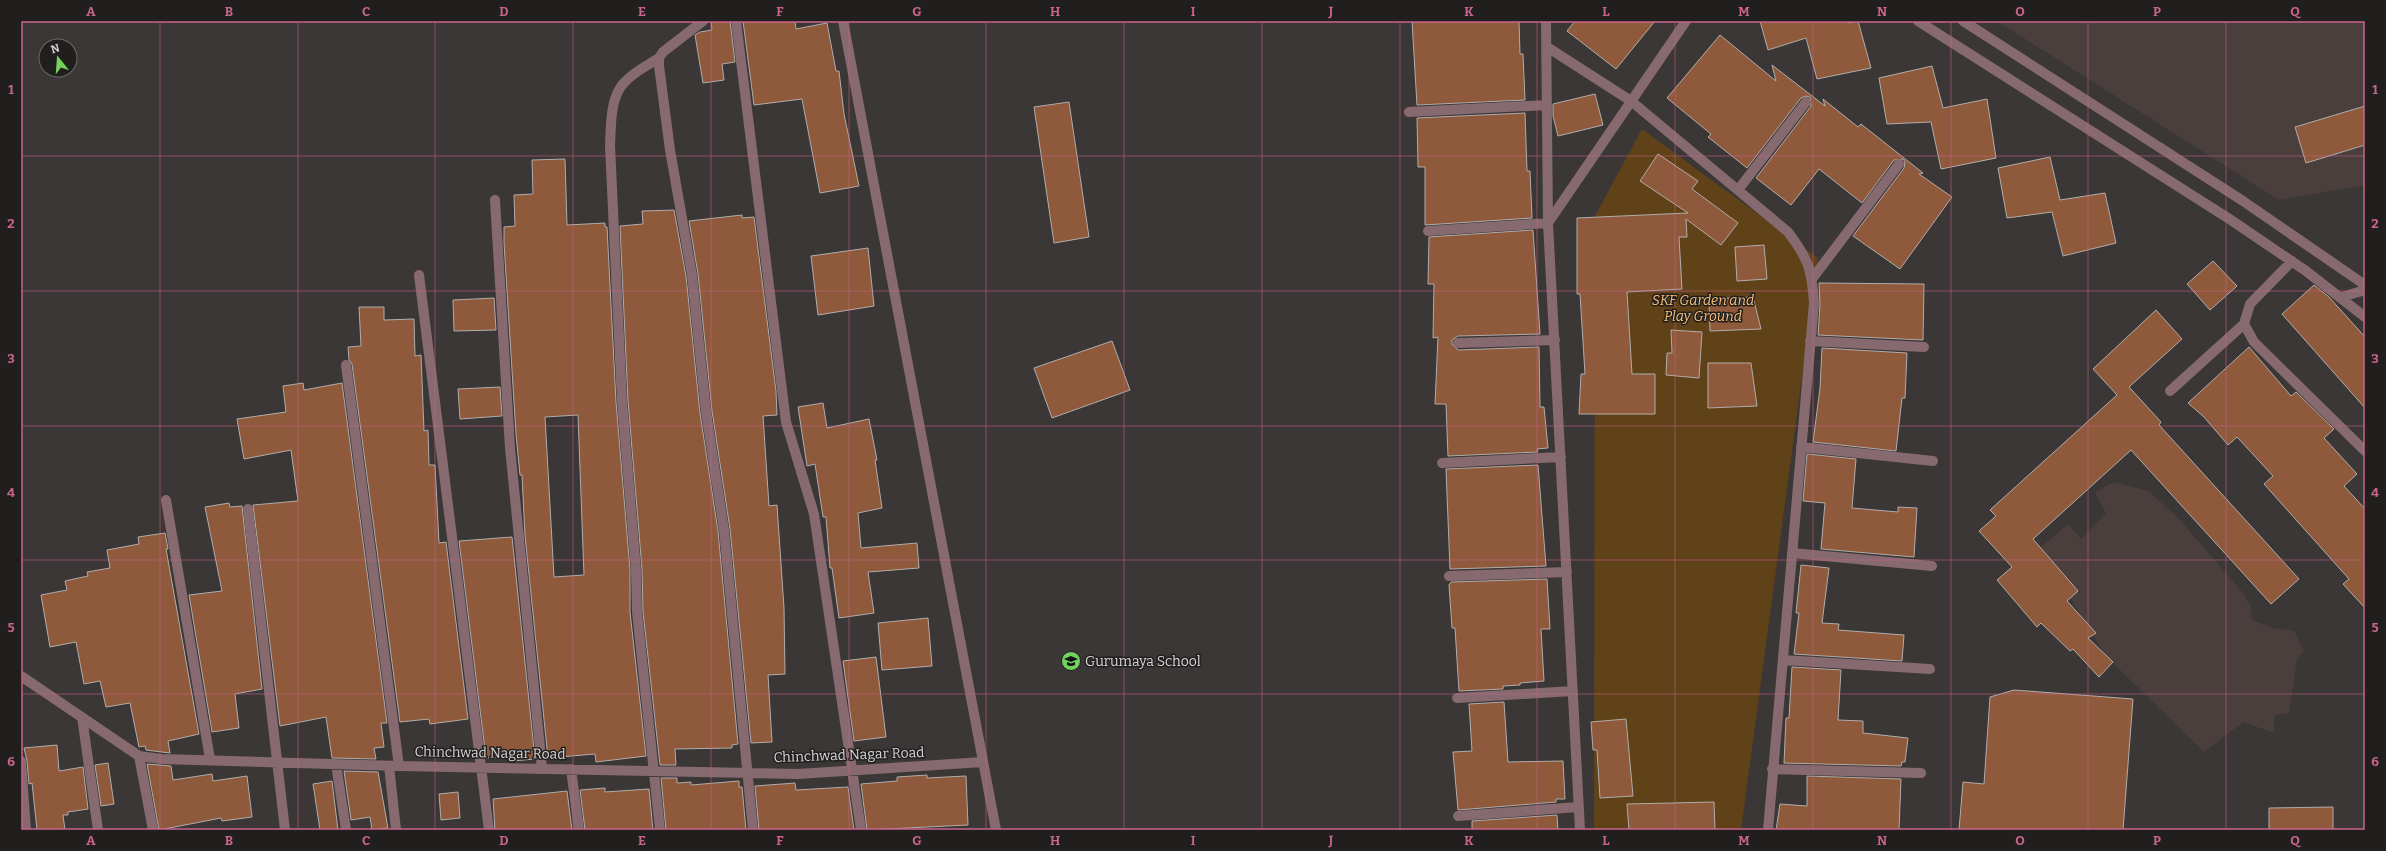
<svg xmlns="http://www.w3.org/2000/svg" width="2386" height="851" font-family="Bitter,serif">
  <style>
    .built { fill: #4a3f3d }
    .green { fill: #604218 }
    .building { fill: #8f593b; stroke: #b1adab; fill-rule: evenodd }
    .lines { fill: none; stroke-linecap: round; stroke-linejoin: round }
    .minor { stroke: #876a70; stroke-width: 10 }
    .grid { fill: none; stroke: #ca648c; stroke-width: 1; stroke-opacity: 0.55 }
    .labels { text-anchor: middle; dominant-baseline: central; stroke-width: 3; stroke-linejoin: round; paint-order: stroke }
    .park-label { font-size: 14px; font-style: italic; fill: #fac076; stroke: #201f1e }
    .poi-label { font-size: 14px; fill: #d7d5d5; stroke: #201f1e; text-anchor: start }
    .street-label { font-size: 14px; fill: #d7d5d5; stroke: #201f1e }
    .neatline { fill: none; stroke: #ca648c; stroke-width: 1.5 }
    .grid-label { font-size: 13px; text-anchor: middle; font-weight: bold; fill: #ca648c }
  </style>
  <rect width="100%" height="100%" fill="#3b3736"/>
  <path class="built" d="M 1997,21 L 2365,21 L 2365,185 L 2279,200 Z
    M 2113,482 L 2149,491 L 2180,520 L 2244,594 L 2250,605 L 2252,620 L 2273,628 L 2294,631 L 2304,651 L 2297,659 L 2289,713 L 2274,715 L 2274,733 L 2243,722 L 2204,752 L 2106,656 L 2040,548 L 2068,524 L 2081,539 L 2106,513 L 2095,493 Z"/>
  <path class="green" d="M 1642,129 L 1818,258 L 1741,830 L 1594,830 L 1595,216 Z"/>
  <path class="building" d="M 711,21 L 730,21 L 735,62 L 722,64 L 724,80 L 703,83 L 695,35 L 700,32 L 712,30 Z
    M 743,21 L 795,21 L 796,29 L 827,23 L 836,71 L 839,71 L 844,114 L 859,186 L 820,193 L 802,99 L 754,105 Z
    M 1412,21 L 1519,21 L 1520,54 L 1523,54 L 1525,100 L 1417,105 Z
    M 1575,21 L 1655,21 L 1616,69 L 1567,31 Z
    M 1760,21 L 1848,21 L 1848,23 L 1858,21 L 1871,68 L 1817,79 L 1806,38 L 1768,50 Z
    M 1720,35 L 1776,81 L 1772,65 L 1825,106 L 1823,99 L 1858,127 L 1861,124 L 1923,173 L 1919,174 L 1952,197 L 1900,269 L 1853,236 L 1904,168 L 1905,162 L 1903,159 L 1894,160 L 1862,203 L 1819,169 L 1791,205 L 1756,178 L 1811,106 L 1810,97 L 1806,96 L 1801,98 L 1747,168 L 1708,137 L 1711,134 L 1667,98 Z
    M 1932,66 L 1943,108 L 1987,99 L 1996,158 L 1941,169 L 1931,122 L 1887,124 L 1879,78 Z
    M 1595,94 L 1603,125 L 1558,136 L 1553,116 L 1553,104 Z
    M 1069,102 L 1089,237 L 1054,243 L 1034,107 Z
    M 2365,106 L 2365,145 L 2306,163 L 2295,127 Z
    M 1525,113 L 1527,171 L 1530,171 L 1532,218 L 1425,225 L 1425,167 L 1418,167 L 1417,118 Z
    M 1658,154 L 1698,181 L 1692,189 L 1738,223 L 1721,245 L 1686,219 L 1687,237 L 1679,237 L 1682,289 L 1627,292 L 1632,374 L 1655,374 L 1655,414 L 1579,414 L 1581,374 L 1585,374 L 1580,294 L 1577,294 L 1577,218 L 1688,213 L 1640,181 Z
    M 2050,157 L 2060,200 L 2105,193 L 2116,243 L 2063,256 L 2052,212 L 2007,218 L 1998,168 Z
    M 565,159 L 567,225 L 605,223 L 605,227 L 607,227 L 616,402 L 630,570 L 630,612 L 646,756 L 596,762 L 595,754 L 548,758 L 525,536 L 522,475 L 520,475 L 516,434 L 504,243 L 504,227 L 515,226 L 514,195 L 533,194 L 532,160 ZM 578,415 L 584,575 L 554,577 L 545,417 Z
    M 674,210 L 686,276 L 700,413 L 718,531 L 738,744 L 732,745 L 732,748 L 675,749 L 676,765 L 660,765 L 643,612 L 642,569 L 628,401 L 620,226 L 643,224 L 642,211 Z
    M 742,215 L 742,218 L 754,217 L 776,391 L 777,415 L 763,416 L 769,506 L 777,505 L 784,608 L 785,674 L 768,675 L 772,742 L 751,743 L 730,529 L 712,411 L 698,274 L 689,221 Z
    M 1533,230 L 1540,334 L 1458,336 L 1452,340 L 1452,344 L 1458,350 L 1539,347 L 1540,407 L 1544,407 L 1548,448 L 1537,449 L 1538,452 L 1448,456 L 1446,404 L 1435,404 L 1438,337 L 1433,338 L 1434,284 L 1428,284 L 1429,237 Z
    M 1764,245 L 1767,279 L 1737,281 L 1735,247 Z
    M 868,248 L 874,306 L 818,315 L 811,256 Z
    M 2213,261 L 2237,286 L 2210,310 L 2187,284 Z
    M 1819,283 L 1924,284 L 1923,340 L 1818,335 L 1820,304 Z
    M 2314,285 L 2329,297 L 2365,337 L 2365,408 L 2282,314 Z
    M 1753,297 L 1761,329 L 1710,331 L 1709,299 Z
    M 494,298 L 496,330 L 454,331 L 453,300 Z
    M 359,307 L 384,307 L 384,320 L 414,319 L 415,356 L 421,355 L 424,431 L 428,430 L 429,465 L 435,465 L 439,543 L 446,542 L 468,719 L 430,724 L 429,719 L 400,722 L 352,364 L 349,360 L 348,347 L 361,346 Z
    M 2156,310 L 2182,339 L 2129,387 L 2161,422 L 2159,425 L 2299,579 L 2271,604 L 2131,450 L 2033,539 L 2078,591 L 2067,601 L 2096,633 L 2088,638 L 2113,662 L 2099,677 L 2073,649 L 2070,651 L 2041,623 L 2037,627 L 1997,580 L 2012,567 L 1979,531 L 1996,516 L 1990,510 L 2117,395 L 2093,369 Z
    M 1671,330 L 1702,332 L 1699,378 L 1666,375 L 1667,353 L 1672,353 Z
    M 1112,341 L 1130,390 L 1052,418 L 1034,368 Z
    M 2249,347 L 2291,396 L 2296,392 L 2334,429 L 2324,438 L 2357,474 L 2344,486 L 2365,509 L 2365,608 L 2343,584 L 2349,579 L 2264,484 L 2273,476 L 2237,437 L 2228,445 L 2204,417 L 2188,403 Z
    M 1822,348 L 1907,353 L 1905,398 L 1902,398 L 1896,451 L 1813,442 L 1820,388 Z
    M 1708,363 L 1751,363 L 1757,406 L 1708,408 Z
    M 303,383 L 304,390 L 342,383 L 387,723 L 381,723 L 384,747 L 374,748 L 376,759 L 332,758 L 326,717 L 280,726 L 253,505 L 298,501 L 291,450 L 244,459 L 237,419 L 286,412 L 283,386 Z
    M 500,387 L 502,416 L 460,419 L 458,389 Z
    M 823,403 L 827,428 L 869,419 L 877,460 L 875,460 L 882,508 L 858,513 L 861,548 L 917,543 L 919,568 L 868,572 L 874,613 L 839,618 L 832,568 L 830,568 L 826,517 L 823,517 L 815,464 L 807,466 L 798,407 Z
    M 1807,454 L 1856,459 L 1852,508 L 1898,512 L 1898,507 L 1917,508 L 1914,557 L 1821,549 L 1825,503 L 1803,501 Z
    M 1538,465 L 1546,566 L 1450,569 L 1446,469 Z
    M 229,503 L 230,507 L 242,506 L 262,689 L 235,694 L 239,728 L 212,732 L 189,595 L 222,591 L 205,507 Z
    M 165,533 L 168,549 L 166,549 L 199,734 L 168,741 L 170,753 L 146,750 L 145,746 L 139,747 L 130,703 L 106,707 L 100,681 L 84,684 L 76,642 L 50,647 L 41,595 L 67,590 L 65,581 L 88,576 L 87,572 L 110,568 L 107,550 L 139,544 L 138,537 Z
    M 512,537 L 535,759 L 512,761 L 511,756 L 486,758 L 459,541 Z
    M 1801,565 L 1829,568 L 1822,623 L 1839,624 L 1838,630 L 1904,635 L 1902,661 L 1794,654 L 1799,613 L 1796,613 Z
    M 1547,579 L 1550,629 L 1541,629 L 1544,681 L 1520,683 L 1520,685 L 1503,686 L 1503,689 L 1459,691 L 1455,628 L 1452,628 L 1449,585 L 1451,582 Z
    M 928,618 L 932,666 L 882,670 L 878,623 Z
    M 876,657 L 886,737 L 854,741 L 843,661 Z
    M 1792,667 L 1841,670 L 1838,720 L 1863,721 L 1863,733 L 1908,738 L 1905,762 L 1902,762 L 1901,766 L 1784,763 L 1786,718 L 1789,718 Z
    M 2014,690 L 2133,699 L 2123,830 L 1959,830 L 1963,782 L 1984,784 L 1990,697 Z
    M 1504,702 L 1508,762 L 1563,761 L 1565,799 L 1556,799 L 1556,802 L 1458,810 L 1453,752 L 1472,751 L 1469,704 Z
    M 1626,719 L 1633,796 L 1600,798 L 1597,750 L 1593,750 L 1591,722 Z
    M 57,745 L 59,771 L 83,767 L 88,809 L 68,812 L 68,815 L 63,815 L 65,830 L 37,830 L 32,783 L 29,784 L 27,761 L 24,748 Z
    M 108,763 L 114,804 L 101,806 L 95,765 Z
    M 147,764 L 171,766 L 173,780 L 212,774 L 213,781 L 247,776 L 252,817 L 222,821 L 221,818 L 159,830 Z
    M 344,771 L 378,772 L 388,828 L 372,830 L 370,817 L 351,820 Z
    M 927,775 L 927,778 L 966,776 L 968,825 L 867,830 L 861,784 L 897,781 L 897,777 Z
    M 1807,776 L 1901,779 L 1899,830 L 1776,830 L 1780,804 L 1807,806 Z
    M 661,778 L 677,778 L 677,783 L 691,782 L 691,785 L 739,781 L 739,787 L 742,787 L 746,830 L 666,830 Z
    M 332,781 L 338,830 L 320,830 L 313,784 Z
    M 795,783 L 796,790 L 848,787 L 854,830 L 759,830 L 755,786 Z
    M 605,788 L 605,792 L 649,789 L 653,830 L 585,830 L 580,790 Z
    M 567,791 L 572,830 L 495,830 L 493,799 Z
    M 458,792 L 460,818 L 441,820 L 439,794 Z
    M 1714,802 L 1715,830 L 1629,830 L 1627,804 Z
    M 2333,807 L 2333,830 L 2269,830 L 2269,808 Z
    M 1557,815 L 1558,830 L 1472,830 L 1472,821 Z"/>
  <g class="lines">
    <path class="minor" d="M 703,21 L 663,52 L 659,58 L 659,66 L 670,150 L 692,275 L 706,412 L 724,530 L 753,830
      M 736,21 L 786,422 L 814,514 L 861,830
      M 843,21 L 996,830
      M 1546,21 L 1548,223 L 1580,830
      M 1918,21 L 2231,220 L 2306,271 L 2365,317
      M 1963,21 L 2243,201 L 2365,285
      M 1547,47 L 1631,101 L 1788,232 C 1808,258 1812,270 1814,303 L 1768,830
      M 659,58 C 647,66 628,75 620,88 C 610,104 611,128 610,146 L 622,401 L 636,570 L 637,612 L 660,830
      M 1409,112 L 1547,105
      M 1738,190 L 1806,102
      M 495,200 L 510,448 L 542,768
      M 1428,231 L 1548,223 L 1686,21
      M 2292,261 L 2250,304 L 2244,324 L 2254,342 L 2365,451
      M 419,275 L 489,830
      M 1812,279 L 1899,164
      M 2342,297 L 2365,290
      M 1810,341 L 1924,347
      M 1458,343 L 1555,340
      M 346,365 L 399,766
      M 2170,391 L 2244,324
      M 1801,447 L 1933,461
      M 1442,463 L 1561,457
      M 166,500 L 210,759
      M 248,509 L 285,830
      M 1792,553 L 1932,566
      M 1449,576 L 1567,572
      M 1783,660 L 1930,669
      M 21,676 L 139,756 L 161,759 L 399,766 L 798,774 L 983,762
      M 1457,698 L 1573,691
      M 82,717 L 98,830
      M 139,756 L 153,830
      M 21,761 L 26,830
      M 336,764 L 346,830
      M 389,766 L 396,830
      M 571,769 L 579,830
      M 1772,769 L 1921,773
      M 1458,816 L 1578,807"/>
  </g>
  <path class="grid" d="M 160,21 L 160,830M 298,21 L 298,830M 435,21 L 435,830M 573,21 L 573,830M 711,21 L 711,830M 849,21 L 849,830M 986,21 L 986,830M 1124,21 L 1124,830M 1262,21 L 1262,830M 1400,21 L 1400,830M 1537,21 L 1537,830M 1675,21 L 1675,830M 1813,21 L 1813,830M 1951,21 L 1951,830M 2088,21 L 2088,830M 2226,21 L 2226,830M 21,156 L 2365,156M 21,291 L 2365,291M 21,426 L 2365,426M 21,560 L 2365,560M 21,694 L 2365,694"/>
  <defs>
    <symbol id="school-disc" viewBox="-11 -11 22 22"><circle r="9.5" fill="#72d25d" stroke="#201f1e"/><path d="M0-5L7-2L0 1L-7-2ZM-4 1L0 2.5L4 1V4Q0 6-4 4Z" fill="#111"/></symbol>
  </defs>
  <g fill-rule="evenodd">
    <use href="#school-disc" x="1060" y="650" width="22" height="22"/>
  </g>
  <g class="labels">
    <g class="park-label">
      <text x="1703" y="300">SKF Garden and<tspan x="1703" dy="16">Play Ground</tspan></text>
    </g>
    <g class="poi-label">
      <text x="1085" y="661">Gurumaya School</text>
    </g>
    <g class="street-label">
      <text transform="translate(490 753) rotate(1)">Chinchwad Nagar Road</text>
      <text transform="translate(849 755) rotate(-2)">Chinchwad Nagar Road</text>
    </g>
  </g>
  <rect width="2386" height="851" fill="none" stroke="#201f1e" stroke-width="44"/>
  <g transform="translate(58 58) rotate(343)"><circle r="19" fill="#201f1e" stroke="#696867"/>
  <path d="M0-3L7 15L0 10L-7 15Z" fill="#72d25d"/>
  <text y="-6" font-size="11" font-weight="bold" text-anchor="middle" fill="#d7d5d5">N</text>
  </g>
  <rect x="22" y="22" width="2342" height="807" class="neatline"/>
  <g class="grid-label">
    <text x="91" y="16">A</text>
    <text x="229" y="16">B</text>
    <text x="366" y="16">C</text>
    <text x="504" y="16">D</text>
    <text x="642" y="16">E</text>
    <text x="780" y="16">F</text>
    <text x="917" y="16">G</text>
    <text x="1055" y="16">H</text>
    <text x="1193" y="16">I</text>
    <text x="1331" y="16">J</text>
    <text x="1469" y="16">K</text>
    <text x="1606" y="16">L</text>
    <text x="1744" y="16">M</text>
    <text x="1882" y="16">N</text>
    <text x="2020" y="16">O</text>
    <text x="2157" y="16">P</text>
    <text x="2295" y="16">Q</text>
    <text x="11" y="94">1</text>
    <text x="2375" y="94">1</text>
    <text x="11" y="228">2</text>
    <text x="2375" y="228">2</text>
    <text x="11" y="363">3</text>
    <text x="2375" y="363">3</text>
    <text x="11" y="497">4</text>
    <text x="2375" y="497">4</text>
    <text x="11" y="632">5</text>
    <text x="2375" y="632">5</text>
    <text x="11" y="766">6</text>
    <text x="2375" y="766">6</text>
    <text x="91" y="845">A</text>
    <text x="229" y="845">B</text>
    <text x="366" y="845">C</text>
    <text x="504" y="845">D</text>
    <text x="642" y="845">E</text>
    <text x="780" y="845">F</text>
    <text x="917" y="845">G</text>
    <text x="1055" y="845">H</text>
    <text x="1193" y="845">I</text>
    <text x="1331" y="845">J</text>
    <text x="1469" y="845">K</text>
    <text x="1606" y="845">L</text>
    <text x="1744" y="845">M</text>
    <text x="1882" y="845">N</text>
    <text x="2020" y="845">O</text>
    <text x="2157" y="845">P</text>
    <text x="2295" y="845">Q</text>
  </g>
</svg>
